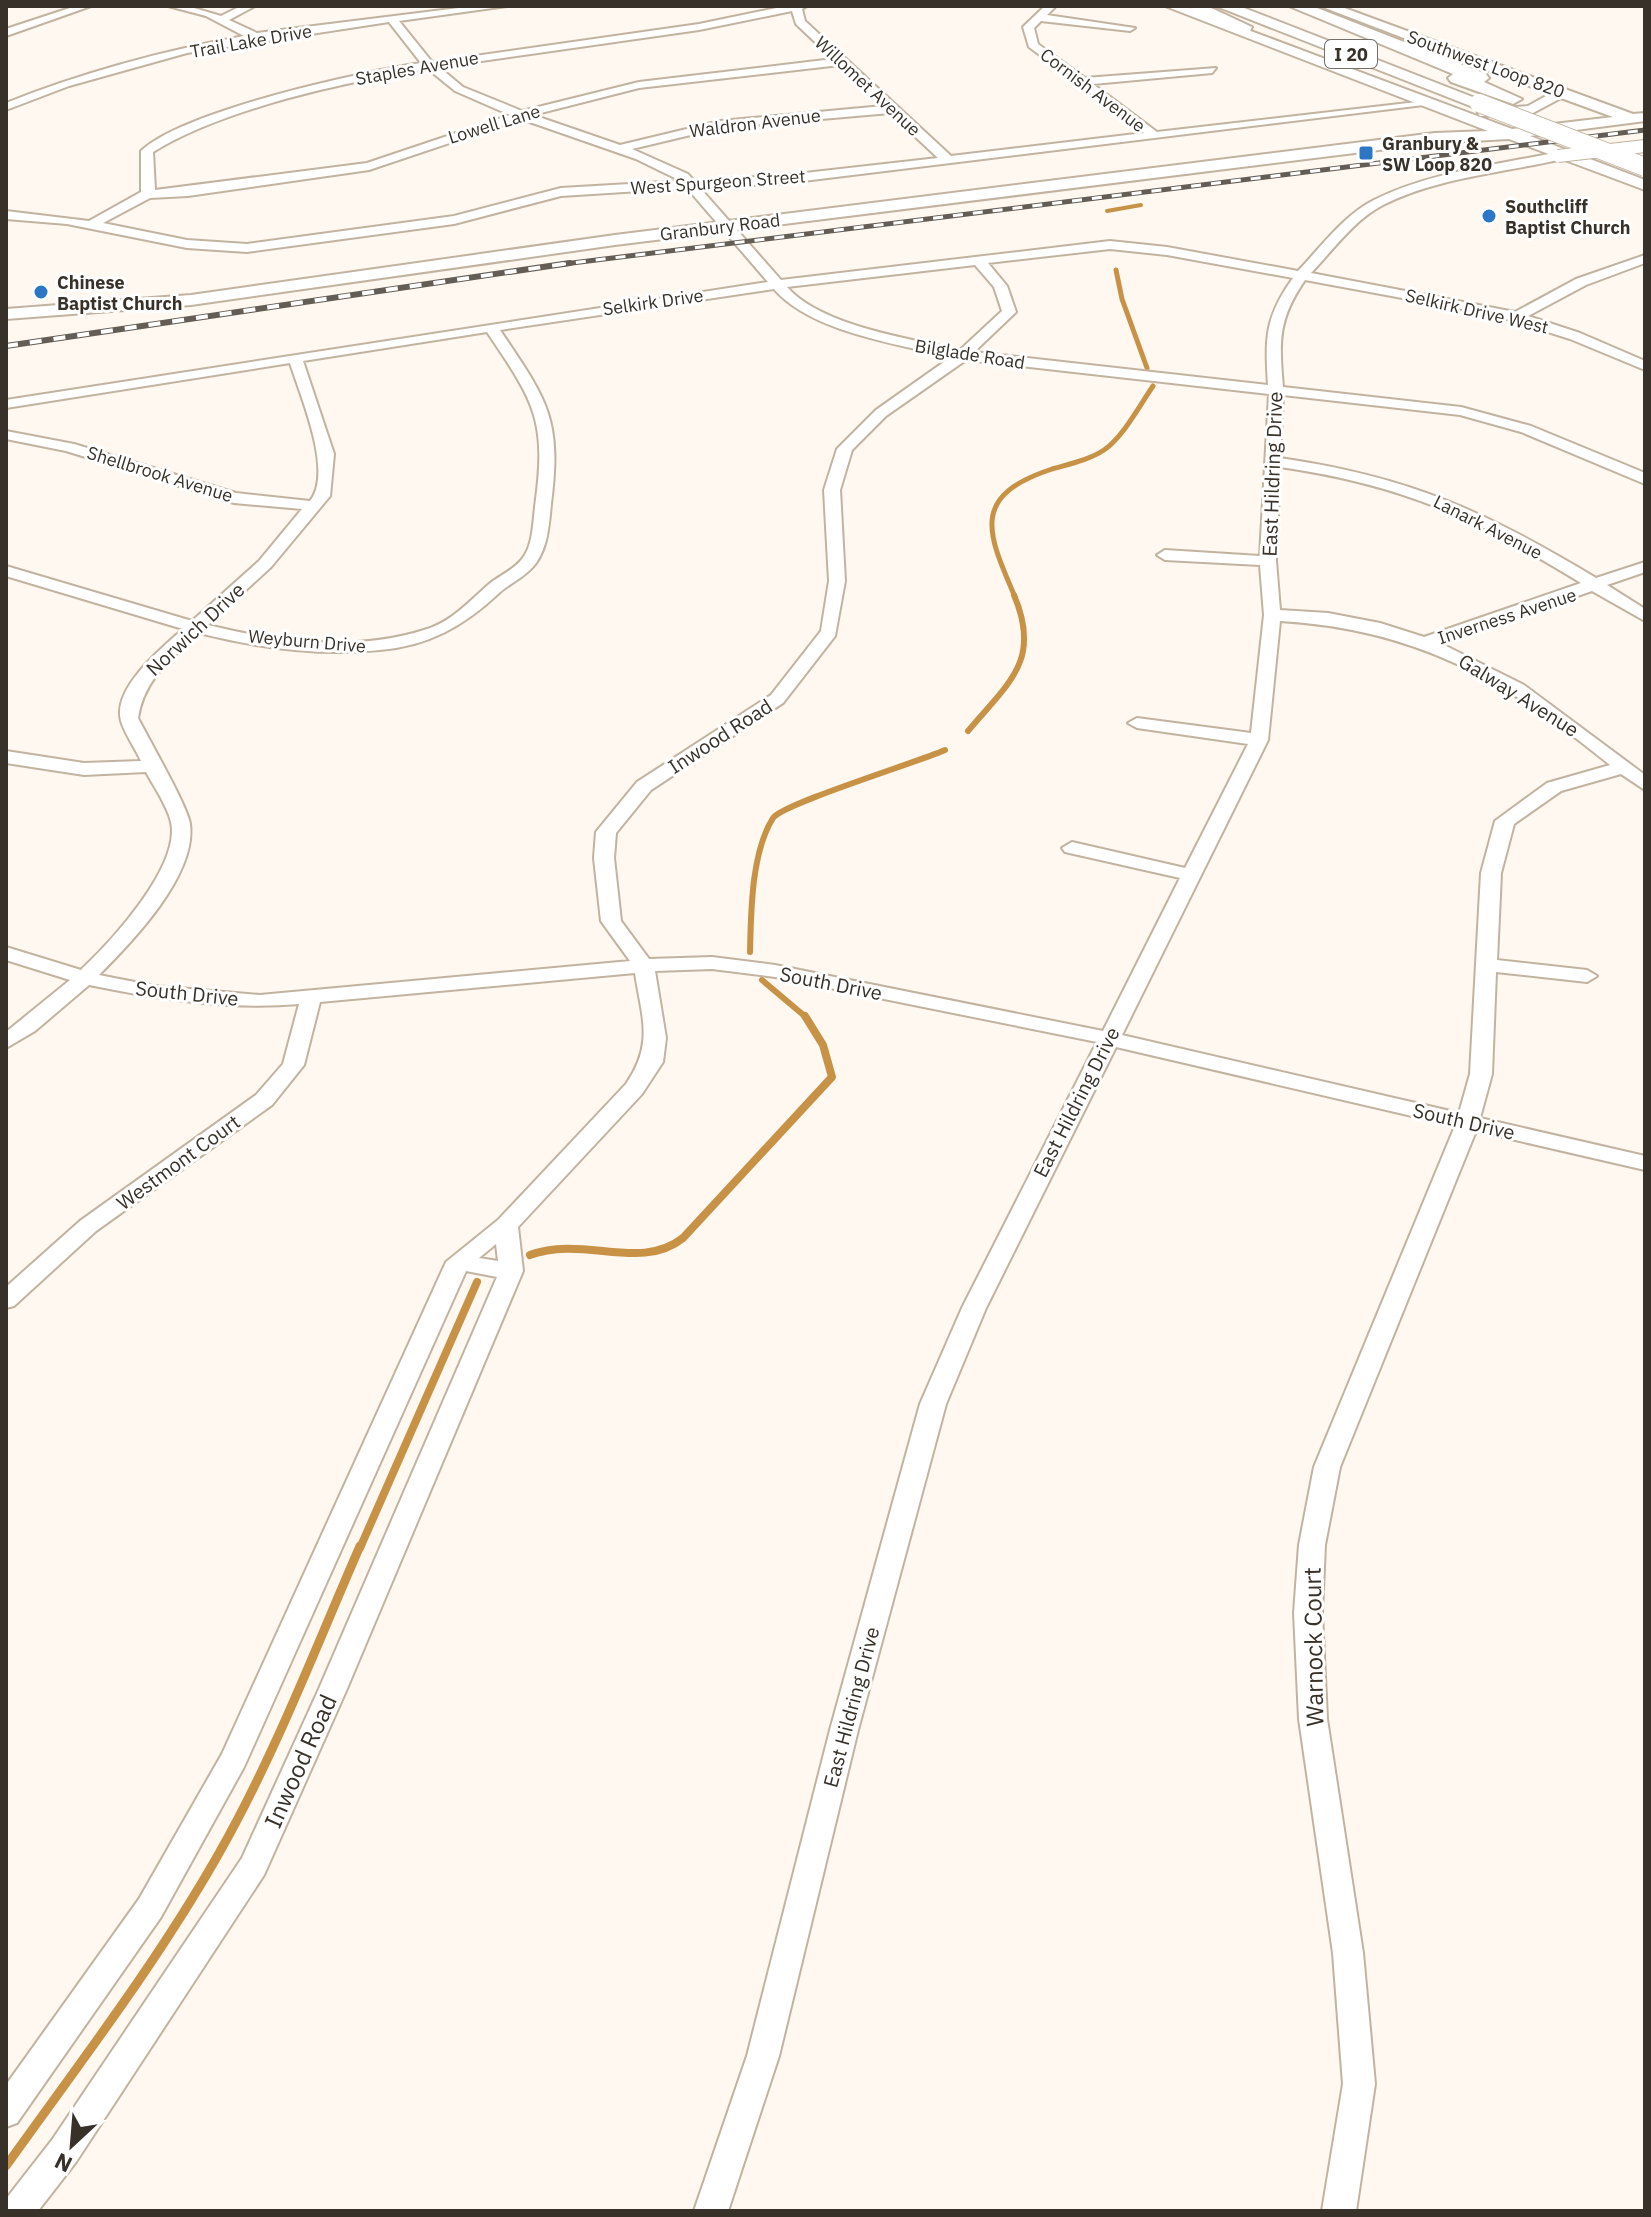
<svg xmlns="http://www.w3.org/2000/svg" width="1651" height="2217" font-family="'IBM Plex Sans',sans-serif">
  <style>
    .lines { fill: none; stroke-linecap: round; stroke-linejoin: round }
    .stream-far4 { stroke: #c89246; stroke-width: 4 }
    .stream-far3 { stroke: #c89246; stroke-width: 5 }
    .stream-far2 { stroke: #c89246; stroke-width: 6 }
    .stream-far1 { stroke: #c89246; stroke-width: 8 }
    .stream { stroke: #c89246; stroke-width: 9 }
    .minor-casing { stroke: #c2b3a0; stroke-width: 4 }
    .major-casing { stroke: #c2b3a0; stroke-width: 4 }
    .highway-casing { stroke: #c2b3a0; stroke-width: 4 }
    .minor { fill: #fff; fill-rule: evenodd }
    .major { fill: #fff; fill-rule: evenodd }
    .highway { fill: #fff; fill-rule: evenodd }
    .rail-far1-casing { stroke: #635d55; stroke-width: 5 }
    .rail-casing { stroke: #635d55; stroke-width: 6 }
    .rail-far1 { stroke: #fff; stroke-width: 3; stroke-dasharray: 10; stroke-linecap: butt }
    .rail { stroke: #fff; stroke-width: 4; stroke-dasharray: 12; stroke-linecap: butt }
    .minor-bridge-casing { stroke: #c2b3a0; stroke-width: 14; stroke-linecap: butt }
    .highway-bridge-casing { stroke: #c2b3a0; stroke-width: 20; stroke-linecap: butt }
    .minor-bridge { stroke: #fff; stroke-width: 12 }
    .highway-bridge { stroke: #fff; stroke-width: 18 }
    .poi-dot { fill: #2b76c6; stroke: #fff; stroke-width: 3 }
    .labels { text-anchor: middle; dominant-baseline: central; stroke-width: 6; stroke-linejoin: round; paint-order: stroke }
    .far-street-label { font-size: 18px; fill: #373129; stroke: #fff }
    .shield { fill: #fff; stroke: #736f69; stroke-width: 2 }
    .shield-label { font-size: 18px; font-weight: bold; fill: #373129 }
    .far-poi-label { font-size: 18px; font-weight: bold; fill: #373129; stroke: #fff; text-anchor: start }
    .street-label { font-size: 20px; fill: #373129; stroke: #fff }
    .near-street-label { font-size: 24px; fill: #373129; stroke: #fff }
  </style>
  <rect width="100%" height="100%" fill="#fef8f0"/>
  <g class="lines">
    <path class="stream-far4" d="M 1107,211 L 1141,205"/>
    <path class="stream-far3" d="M 1116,270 L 1122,299 L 1147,368
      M 1015,597 C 987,532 970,496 1052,469 C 1069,464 1089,460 1104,450 C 1123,437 1140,405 1153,386"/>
    <path class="stream-far2" d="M 968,731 C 1008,683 1042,661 1014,595
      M 750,952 C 751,913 751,853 773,818 C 782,804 918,762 945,750
      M 762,980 L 807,1018"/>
    <path class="stream-far1" d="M 530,1255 C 584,1235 640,1272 683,1238 L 832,1077 L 823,1045 L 805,1016
      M 360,1548 L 477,1282"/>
    <path class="stream" d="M 6,2166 C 79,2064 156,1964 218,1855 C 274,1757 315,1649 360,1546"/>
    <defs>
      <path id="minor" d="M 76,6 L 91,6 L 6,36 L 6,29 Z
        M 168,6 L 187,6 L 221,16 L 241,6 L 255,6 L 229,20 L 257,33 L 475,6 L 507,6 L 399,21 L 432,62 L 699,24 L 786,6 L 807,6 L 802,9 L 805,21 L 951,156 L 1144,133 L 1029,47 L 1023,27 L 1045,6 L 1056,6 L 1047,15 L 1135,28 L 1130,31 L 1041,21 L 1034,28 L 1038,44 L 1085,78 L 1216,68 L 1212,73 L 1093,84 L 1157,132 L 1434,100 L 1440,103 L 787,183 L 700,188 L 781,280 L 1110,241 L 1167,247 L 1298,271 C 1321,247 1344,215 1374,200 C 1430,172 1497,165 1558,152 L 1562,153 L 1562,159 C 1503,173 1438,177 1383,205 C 1354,220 1333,250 1311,273 L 1515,312 L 1576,279 L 1645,255 L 1645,263 L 1586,285 L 1528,316 L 1580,333 L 1645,361 L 1645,370 L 1570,339 L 1494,315 L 1305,280 C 1278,319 1279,341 1283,387 L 1461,407 L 1531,426 L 1645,473 L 1645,484 L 1521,432 L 1460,415 L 1283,395 L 1280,458 C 1410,477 1485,511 1596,578 L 1645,562 L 1645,572 L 1607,585 L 1645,609 L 1645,621 L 1592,591 L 1440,643 L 1524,685 L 1645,775 L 1645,790 L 1621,774 L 1561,791 L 1514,824 L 1501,873 L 1497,960 L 1587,970 L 1597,976 L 1587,982 L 1496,972 L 1492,1074 L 1480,1118 L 1645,1156 L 1645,1170 L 1476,1131 L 1340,1467 L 1325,1545 L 1322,1613 L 1327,1719 L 1363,1953 L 1375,2084 L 1356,2211 L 1322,2211 L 1343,2084 L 1333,1953 L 1299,1719 L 1294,1613 L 1299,1545 L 1314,1467 L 1455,1126 L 1116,1047 L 986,1308 L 946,1404 L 858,1730 L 779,2056 L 728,2211 L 694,2211 L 747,2056 L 830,1730 L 920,1404 L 962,1308 L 1097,1042 L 775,977 L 712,969 L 655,971 L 666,1038 L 663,1062 L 642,1094 L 518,1227 L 523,1271 L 346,1691 L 264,1875 L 76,2162 L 38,2211 L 6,2211 L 6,2199 L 52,2140 L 242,1858 L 318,1691 L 497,1277 L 466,1271 L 244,1767 L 161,1917 L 17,2123 L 6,2127 L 6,2085 L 139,1899 L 222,1754 L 446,1262 L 498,1220 L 626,1084 C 654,1043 642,1019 635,973 L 320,1002 L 304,1065 L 272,1105 L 96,1231 L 14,1306 L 6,1308 L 6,1287 L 80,1221 L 256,1095 L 283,1064 L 299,1004 C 228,1010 158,999 89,985 L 35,1031 L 6,1048 L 6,1032 L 70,980 L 6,960 L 6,947 L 81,970 C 111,942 181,866 171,822 C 167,805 154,787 146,772 L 84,775 L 6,763 L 6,751 L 84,763 L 141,761 C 135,748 125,734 121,721 C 112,688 162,648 183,629 L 6,576 L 6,566 L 192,621 L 259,561 L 302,509 L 234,503 L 66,451 L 6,439 L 6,431 L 74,444 L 236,493 L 310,501 C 334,472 300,395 290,363 L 6,408 L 6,400 L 768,282 L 687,188 L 561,196 L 454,224 L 247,252 L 187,248 L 67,224 L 6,219 L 6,211 L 89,221 L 141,192 L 141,151 C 183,111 360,72 421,63 L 389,22 L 187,53 L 69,86 L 6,110 L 6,103 C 84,72 162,51 244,36 L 206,16 ZM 792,11 L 796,24 L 833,59 L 639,82 L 522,111 L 463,87 L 439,67 L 699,30 ZM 840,65 L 883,106 L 720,121 L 620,145 L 533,115 L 639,88 ZM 428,69 L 455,91 L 510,115 L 367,163 L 155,190 L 153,152 C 222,109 347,81 428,69 ZM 890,113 L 938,158 L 787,175 L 694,181 L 688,174 L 632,149 L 720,128 ZM 521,119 L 636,159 L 681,181 L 561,188 L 454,216 L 247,244 L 187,240 L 103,223 L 150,198 L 188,196 L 369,170 ZM 1110,249 L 1167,255 L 1293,278 C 1265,317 1265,338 1268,385 L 974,352 L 1016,312 L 1007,286 L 988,263 ZM 975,265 L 994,287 L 1002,311 L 960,350 C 911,339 821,326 787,287 ZM 774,289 C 811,332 898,344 951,357 L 876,410 L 837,449 L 824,490 L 829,581 L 821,631 L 771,695 L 637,782 L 596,832 L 594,858 L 601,921 L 630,961 L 260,995 L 155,986 L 99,975 C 132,942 197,875 190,824 C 188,807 148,738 138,718 C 144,679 171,659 199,633 C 258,648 320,656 380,650 C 428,646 464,626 499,593 C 510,583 527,576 536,563 C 548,546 549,524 551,504 C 562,418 547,400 500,330 ZM 487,332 C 535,403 547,420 535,507 C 533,523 533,546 522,559 C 514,570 498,576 488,585 C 469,602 450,623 424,630 C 355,652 276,642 208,625 L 271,567 L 330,496 L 334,454 L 303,361 ZM 966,360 L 1269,394 L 1260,556 L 1165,550 L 1157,555 L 1165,560 L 1260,565 L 1264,615 L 1251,733 L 1137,718 L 1128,723 L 1137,728 L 1248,744 L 1185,868 L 1072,842 L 1062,848 L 1065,852 L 1180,878 L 1103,1031 L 775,965 L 712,957 L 649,959 L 621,921 L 614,858 L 616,833 L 651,790 L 783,703 L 835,636 L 845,581 L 840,490 L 852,450 L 886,416 ZM 1280,467 C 1404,485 1475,518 1581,583 L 1424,637 L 1380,623 L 1328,613 L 1280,610 L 1276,561 ZM 1280,621 C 1416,629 1506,680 1610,765 L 1547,783 L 1495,821 L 1481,873 L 1470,1074 L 1459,1113 L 1122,1035 L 1268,740 ZM 496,1244 L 498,1261 L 479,1258 Z"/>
      <path id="major" d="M 1165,6 L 1184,6 L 1512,129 L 1613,117 L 1561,98 L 1531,114 L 1480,116 L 1478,113 L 1485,109 L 1528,106 L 1546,96 L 1545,92 L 1320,6 L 1339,6 L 1633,114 L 1645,113 L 1645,121 L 1530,136 L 1645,180 L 1645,190 L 1509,139 L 1435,143 L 615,245 L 191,305 L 6,319 L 6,309 L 191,295 L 615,235 L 1435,133 L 1488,131 Z"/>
      <path id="highway" d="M 1185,6 L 1207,6 L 1252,27 L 1250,31 L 1238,31 Z
        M 1216,6 L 1239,6 L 1488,103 L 1485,107 L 1473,107 Z
        M 1289,6 L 1312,6 L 1486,74 L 1489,78 L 1484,82 L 1522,99 L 1513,104 L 1451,82 L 1448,78 L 1453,74 Z"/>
    </defs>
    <use href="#minor" class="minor-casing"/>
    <use href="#major" class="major-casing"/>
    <use href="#highway" class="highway-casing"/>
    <use href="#minor" class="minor"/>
    <use href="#major" class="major"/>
    <use href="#highway" class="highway"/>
    <defs>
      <path id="rail-far1" d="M 556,265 L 1645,130"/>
      <path id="rail" d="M 6,346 L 570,263"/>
    </defs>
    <use href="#rail-far1" class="rail-far1-casing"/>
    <use href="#rail" class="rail-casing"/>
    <use href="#rail-far1" class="rail-far1"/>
    <use href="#rail" class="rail"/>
    <defs>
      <path id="minor-bridge" d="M 1558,156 L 1645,146"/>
      <path id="highway-bridge" d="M 1479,103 L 1645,167"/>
    </defs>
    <use href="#minor-bridge" class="minor-bridge-casing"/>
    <use href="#highway-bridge" class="highway-bridge-casing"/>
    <use href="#minor-bridge" class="minor-bridge"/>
    <use href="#highway-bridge" class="highway-bridge"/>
  </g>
  <g class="poi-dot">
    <rect x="1358" y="145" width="16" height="16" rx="4"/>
    <circle cx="1489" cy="216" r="8"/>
    <circle cx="41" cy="292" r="8"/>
  </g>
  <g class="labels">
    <g class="far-street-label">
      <text transform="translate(251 41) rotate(-10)">Trail Lake Drive</text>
      <text transform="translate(1486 64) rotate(20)">Southwest Loop 820</text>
      <text transform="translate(417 68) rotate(-10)">Staples Avenue</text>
      <text transform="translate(868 86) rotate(43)">Willomet Avenue</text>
      <text transform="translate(1093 90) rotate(37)">Cornish Avenue</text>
      <text transform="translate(755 123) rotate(-7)">Waldron Avenue</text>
      <text transform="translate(494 124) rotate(-17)">Lowell Lane</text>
      <text transform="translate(718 182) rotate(-4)">West Spurgeon Street</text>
      <text transform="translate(720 227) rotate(-7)">Granbury Road</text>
      <text transform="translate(653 302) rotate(-8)">Selkirk Drive</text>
      <text transform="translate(1477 311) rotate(13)">Selkirk Drive West</text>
      <text transform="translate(970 354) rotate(9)">Bilglade Road</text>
      <text transform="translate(160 474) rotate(17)">Shellbrook Avenue</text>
      <text transform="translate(1488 527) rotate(27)">Lanark Avenue</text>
      <text transform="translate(1507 616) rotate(-18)">Inverness Avenue</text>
      <text transform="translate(307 641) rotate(5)">Weyburn Drive</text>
    </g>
    <rect class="shield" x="1325" y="40" width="52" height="28" rx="6"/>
    <g class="shield-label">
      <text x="1351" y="54">I 20</text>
    </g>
    <g class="far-poi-label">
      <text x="1382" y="143">Granbury &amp;<tspan x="1382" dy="21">SW Loop 820</tspan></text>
      <text x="1505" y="206">Southcliff<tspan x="1505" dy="21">Baptist Church</tspan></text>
      <text x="57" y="282">Chinese<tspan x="57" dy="21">Baptist Church</tspan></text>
    </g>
    <g class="street-label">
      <text transform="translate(1272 474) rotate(-88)">East Hildring Drive</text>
      <text transform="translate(195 629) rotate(-43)">Norwich Drive</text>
      <text transform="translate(1519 695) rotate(32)">Galway Avenue</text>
      <text transform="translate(720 736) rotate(-33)">Inwood Road</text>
      <text transform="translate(831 983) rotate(11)">South Drive</text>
      <text transform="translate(187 993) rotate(6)">South Drive</text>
      <text transform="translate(1076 1102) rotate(-63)">East Hildring Drive</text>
      <text transform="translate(1464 1121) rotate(13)">South Drive</text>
      <text transform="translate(178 1162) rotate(-36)">Westmont Court</text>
      <text transform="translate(851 1707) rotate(-75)">East Hildring Drive</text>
    </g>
    <g class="near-street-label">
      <text transform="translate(1313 1647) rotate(-91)">Warnock Court</text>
      <text transform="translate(300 1761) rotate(-66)">Inwood Road</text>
    </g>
  </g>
  <rect width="1651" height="2217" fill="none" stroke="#373129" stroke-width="16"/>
  <g transform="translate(72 2145) rotate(206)" stroke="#ffffff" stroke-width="6" paint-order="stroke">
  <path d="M0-6L14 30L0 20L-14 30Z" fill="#373129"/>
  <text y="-12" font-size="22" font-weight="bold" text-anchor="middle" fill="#373129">N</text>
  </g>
</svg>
